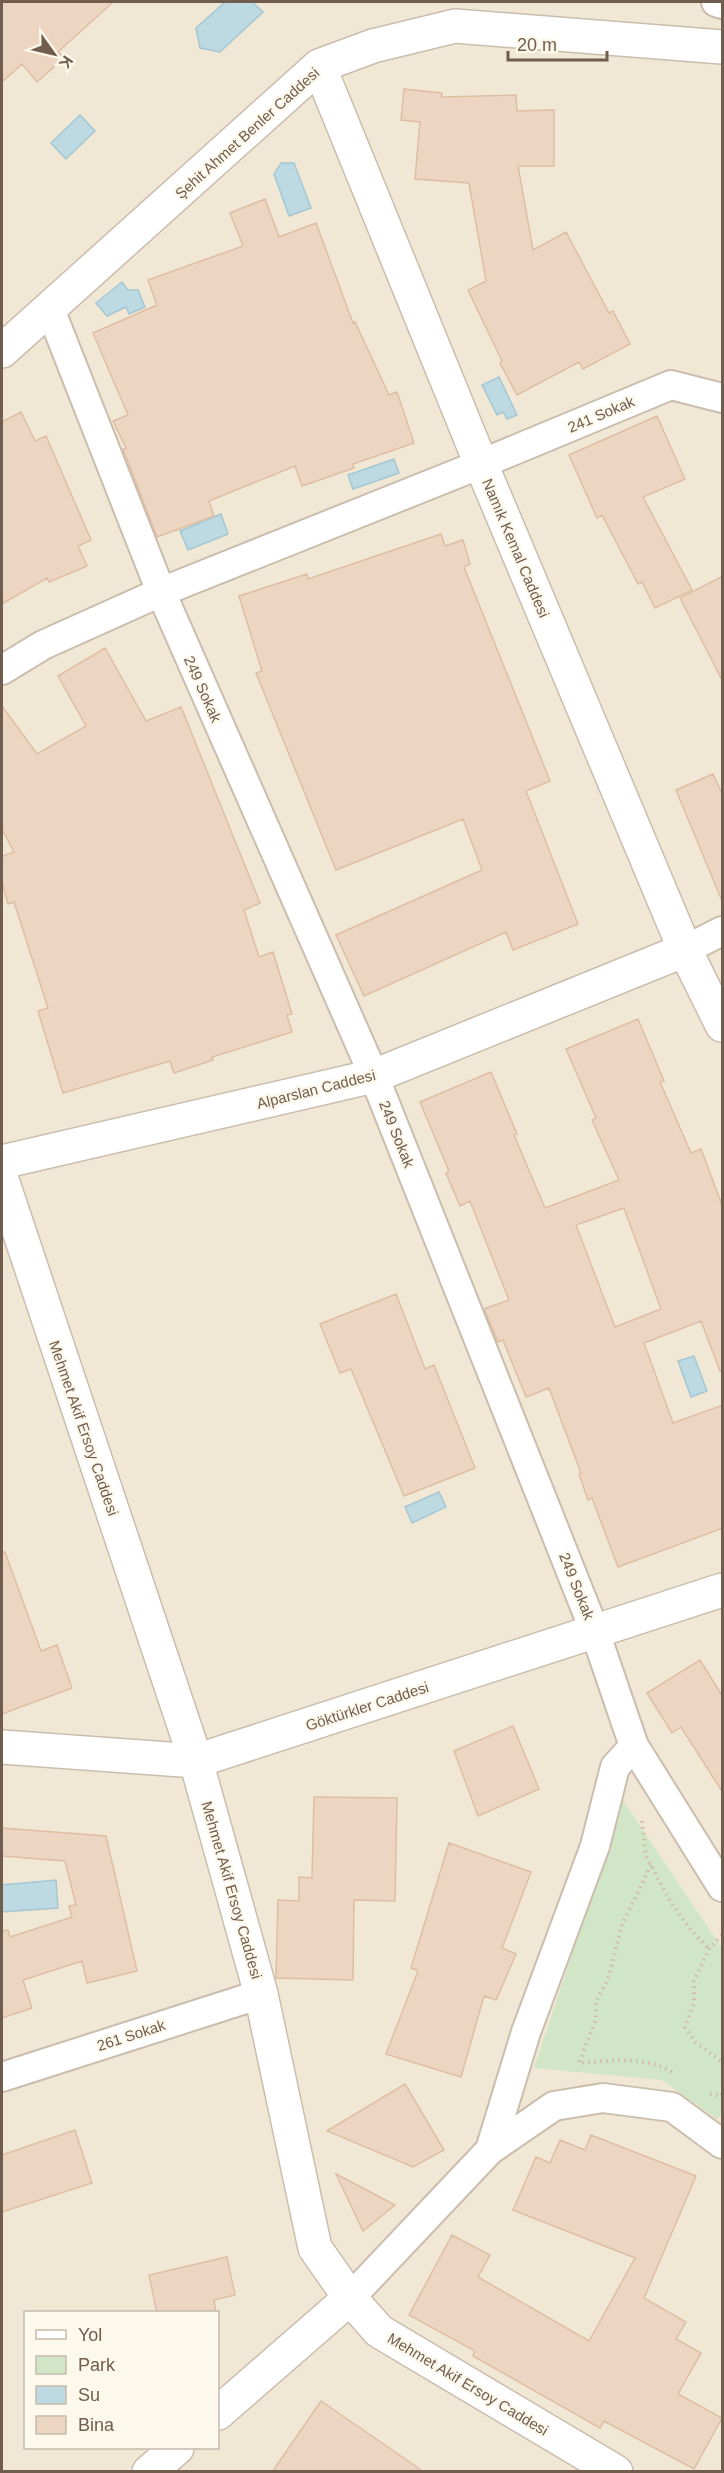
<svg xmlns="http://www.w3.org/2000/svg" width="724" height="2473" font-family="Helvetica,sans-serif">
  <style>
    .residential { fill: #f1e7d5; fill-rule: evenodd }
    .green { fill: #d0e6c6 }
    .water { fill: #bdd9e2; stroke: #a4c7d3; stroke-width: 1.5 }
    .building { fill: #edd6c1; stroke: #debea3; stroke-width: 1.5; fill-rule: evenodd }
    .lines { fill: none; stroke-linecap: round; stroke-linejoin: round }
    .minor-casing { stroke: #cbbdae; stroke-width: 32 }
    .tertiary-casing { stroke: #cbbdae; stroke-width: 36 }
    .path { stroke: #d2baa4; stroke-width: 4; stroke-dasharray: 1.5 4.5; stroke-linecap: butt }
    .minor { stroke: #fff; stroke-width: 28 }
    .tertiary { stroke: #fff; stroke-width: 33 }
    .labels { text-anchor: middle; dominant-baseline: central; stroke-width: 4.5; stroke-linejoin: round; paint-order: stroke }
    .street-label { font-size: 15px; fill: #715d4d; stroke: #fdf8ec }
  </style>
  <rect width="100%" height="100%" fill="#faf4e6"/>
  <path class="residential" d="M 2,2 L 722,2 L 722,2471 L 2,2472 ZM 26,2312 L 218,2312 L 218,2448 L 26,2448 Z"/>
  <path class="green" d="M 621,1797 L 722,1948 L 722,2114 L 717,2119 L 662,2080 L 534,2068 L 608,1847 Z"/>
  <path class="water" d="M 225,2 L 252,2 L 263,12 L 220,52 L 200,48 L 196,28 Z
    M 80,115 L 95,131 L 66,159 L 51,143 Z
    M 281,163 L 294,163 L 311,208 L 289,216 L 274,174 Z
    M 122,282 L 128,290 L 138,290 L 145,307 L 129,314 L 126,307 L 107,316 L 96,303 Z
    M 499,377 L 517,415 L 507,419 L 503,412 L 497,415 L 482,385 Z
    M 394,459 L 399,473 L 353,489 L 348,475 Z
    M 221,514 L 228,534 L 188,550 L 180,531 Z
    M 694,1356 L 707,1391 L 691,1397 L 678,1361 Z
    M 439,1492 L 446,1507 L 412,1523 L 405,1507 Z
    M 56,1880 L 58,1908 L 2,1912 L 2,1885 Z"/>
  <path class="building" d="M 2,2 L 113,2 L 58,52 L 64,58 L 37,82 L 22,64 L 2,82 Z
    M 404,89 L 442,93 L 442,97 L 516,95 L 517,111 L 554,110 L 554,166 L 518,166 L 533,250 L 566,232 L 609,313 L 613,311 L 630,344 L 583,369 L 579,362 L 517,395 L 500,363 L 502,361 L 468,290 L 486,281 L 469,183 L 415,179 L 420,122 L 401,120 Z
    M 265,199 L 279,237 L 316,223 L 353,323 L 355,322 L 389,395 L 397,392 L 414,443 L 353,464 L 354,468 L 302,486 L 295,466 L 209,501 L 214,516 L 157,537 L 123,449 L 126,448 L 113,421 L 128,415 L 93,333 L 157,305 L 148,280 L 243,246 L 230,213 Z
    M 21,412 L 35,441 L 46,436 L 91,540 L 78,546 L 87,566 L 49,582 L 47,578 L 2,604 L 2,422 Z
    M 657,416 L 685,479 L 643,497 L 692,590 L 655,608 L 642,582 L 638,584 L 602,515 L 597,518 L 569,455 Z
    M 441,534 L 445,546 L 463,540 L 470,564 L 464,567 L 550,781 L 526,791 L 578,924 L 513,950 L 506,932 L 364,996 L 336,935 L 482,870 L 463,819 L 336,870 L 256,673 L 262,671 L 239,596 L 307,574 L 308,579 Z
    M 723,576 L 723,682 L 680,598 Z
    M 105,648 L 146,721 L 181,707 L 260,903 L 244,910 L 259,957 L 273,952 L 292,1014 L 287,1015 L 292,1032 L 212,1057 L 213,1060 L 174,1073 L 170,1061 L 63,1093 L 38,1011 L 48,1008 L 14,902 L 8,904 L 2,883 L 2,856 L 14,852 L 2,829 L 2,706 L 37,754 L 86,726 L 58,676 Z
    M 713,774 L 723,796 L 722,901 L 676,790 Z
    M 638,1019 L 664,1081 L 660,1082 L 691,1153 L 701,1149 L 723,1208 L 723,1371 L 720,1371 L 701,1321 L 644,1343 L 673,1423 L 723,1405 L 723,1528 L 618,1567 L 592,1498 L 588,1500 L 579,1474 L 581,1473 L 549,1388 L 526,1397 L 503,1340 L 498,1342 L 484,1309 L 509,1300 L 470,1201 L 460,1206 L 446,1173 L 449,1171 L 420,1102 L 491,1072 L 517,1134 L 514,1135 L 545,1208 L 619,1180 L 592,1120 L 596,1118 L 566,1049 ZM 624,1208 L 661,1309 L 615,1327 L 576,1225 Z
    M 396,1294 L 425,1369 L 434,1365 L 475,1468 L 404,1496 L 351,1369 L 340,1373 L 320,1324 Z
    M 2,1552 L 5,1552 L 41,1651 L 57,1645 L 72,1688 L 2,1714 Z
    M 700,1660 L 723,1697 L 723,1793 L 681,1727 L 672,1733 L 647,1693 Z
    M 513,1726 L 539,1789 L 478,1816 L 454,1751 Z
    M 314,1797 L 397,1798 L 395,1901 L 354,1900 L 353,1980 L 276,1978 L 278,1900 L 299,1901 L 299,1877 L 312,1878 Z
    M 2,1828 L 106,1836 L 137,1971 L 87,1983 L 82,1961 L 23,1980 L 32,2008 L 2,2018 L 2,1931 L 8,1930 L 10,1937 L 72,1917 L 69,1906 L 76,1905 L 65,1861 L 2,1856 Z
    M 449,1843 L 531,1872 L 502,1948 L 516,1954 L 496,2000 L 484,1996 L 461,2077 L 386,2054 L 418,1971 L 411,1968 Z
    M 405,2084 L 444,2150 L 413,2167 L 327,2131 Z
    M 75,2130 L 92,2183 L 2,2212 L 2,2155 Z
    M 591,2135 L 696,2176 L 644,2298 L 686,2322 L 676,2339 L 701,2353 L 678,2394 L 722,2418 L 694,2469 L 604,2421 L 600,2428 L 473,2356 L 475,2351 L 409,2315 L 452,2235 L 490,2255 L 478,2277 L 589,2341 L 635,2258 L 513,2210 L 536,2157 L 550,2163 L 560,2140 L 585,2150 Z
    M 336,2174 L 395,2205 L 363,2231 Z
    M 227,2257 L 235,2295 L 214,2300 L 216,2313 L 157,2313 L 149,2275 Z
    M 321,2401 L 424,2472 L 272,2472 Z"/>
  <g class="lines">
    <defs>
      <path id="minor" d="M 716,2 L 722,4
        M 50,309 L 161,592 L 374,1076 L 595,1632 L 634,1746 L 722,1887
        M 2,670 L 43,645 L 161,592 L 481,464 L 671,385 L 722,398
        M 685,950 L 722,931
        M 2,2077 L 261,1994
        M 490,2150 L 526,2032 L 595,1846 L 615,1767 L 634,1746
        M 350,2298 L 490,2150 L 554,2106 L 603,2098 L 672,2107 L 722,2144"/>
      <path id="tertiary" d="M 319,66 L 481,464 L 685,950 L 722,1025
        M 2,351 L 319,66 L 373,46 L 455,26 L 722,47
        M 2,1162 L 374,1076 L 685,950
        M 2,1180 L 196,1761 L 261,1994 L 315,2248 L 350,2298 L 379,2331 L 616,2472
        M 2,1747 L 196,1761 L 722,1590
        M 218,2413 L 350,2298
        M 149,2472 L 177,2448"/>
    </defs>
    <use href="#minor" class="minor-casing"/>
    <use href="#tertiary" class="tertiary-casing"/>
    <path class="path" d="M 642,1821 L 646,1856 L 670,1901 L 691,1930 L 709,1949
      M 651,1865 L 622,1925 L 608,1979 L 596,2001 L 596,2019 L 579,2063 C 612,2061 647,2055 675,2074
      M 722,1935 L 709,1949 L 694,1981 L 694,2003 L 685,2027 L 695,2042 L 722,2062
      M 710,2094 L 721,2096 L 722,2093"/>
    <use href="#minor" class="minor"/>
    <use href="#tertiary" class="tertiary"/>
  </g>
  <g class="labels">
    <g class="street-label">
      <text transform="translate(247 133) rotate(-42)">Şehit Ahmet Benler Caddesi</text>
      <text transform="translate(601 414) rotate(-23)">241 Sokak</text>
      <text transform="translate(516 548) rotate(67)">Namık Kemal Caddesi</text>
      <text transform="translate(203 689) rotate(66)">249 Sokak</text>
      <text transform="translate(316 1089) rotate(-14)">Alparslan Caddesi</text>
      <text transform="translate(397 1134) rotate(68)">249 Sokak</text>
      <text transform="translate(84 1428) rotate(71)">Mehmet Akif Ersoy Caddesi</text>
      <text transform="translate(577 1586) rotate(68)">249 Sokak</text>
      <text transform="translate(367 1706) rotate(-18)">Göktürkler Caddesi</text>
      <text transform="translate(232 1890) rotate(74)">Mehmet Akif Ersoy Caddesi</text>
      <text transform="translate(131 2035) rotate(-18)">261 Sokak</text>
      <text transform="translate(468 2384) rotate(31)">Mehmet Akif Ersoy Caddesi</text>
    </g>
  </g>
  <rect width="724" height="2473" fill="none" stroke="#715d4d" stroke-width="6"/>
  <rect x="24" y="2311" width="195" height="138" fill="#fdf8ec" stroke="#c5baac" stroke-width="1.5"/>
  <rect x="36" y="2330" width="30" height="9" fill="#ffffff" stroke="#c5baac" stroke-width="1.5"/>
  <text x="78" y="2341" font-size="18" fill="#715d4d">Yol</text>
  <rect x="36" y="2356" width="30" height="18" fill="#d0e6c6" stroke="#c5baac" stroke-width="1.5"/>
  <text x="78" y="2371" font-size="18" fill="#715d4d">Park</text>
  <rect x="36" y="2386" width="30" height="18" fill="#bdd9e2" stroke="#c5baac" stroke-width="1.5"/>
  <text x="78" y="2401" font-size="18" fill="#715d4d">Su</text>
  <rect x="36" y="2416" width="30" height="18" fill="#edd6c1" stroke="#c5baac" stroke-width="1.5"/>
  <text x="78" y="2431" font-size="18" fill="#715d4d">Bina</text>
  <g transform="translate(54 54) rotate(124)" stroke="#fdf8ec" stroke-width="4.5" paint-order="stroke">
  <path d="M0-4.5L10 22L0 15L-10 22Z" fill="#715d4d"/>
  <text y="-9" font-size="16" font-weight="bold" text-anchor="middle" fill="#715d4d">K</text>
  </g>
  <path d="M508 51v9h99v-9" fill="none" stroke="#715d4d" stroke-width="3"/>
  <text x="517" y="51" font-size="18" fill="#715d4d" stroke="#fdf8ec" stroke-width="4.5" paint-order="stroke">20 m</text>
</svg>
